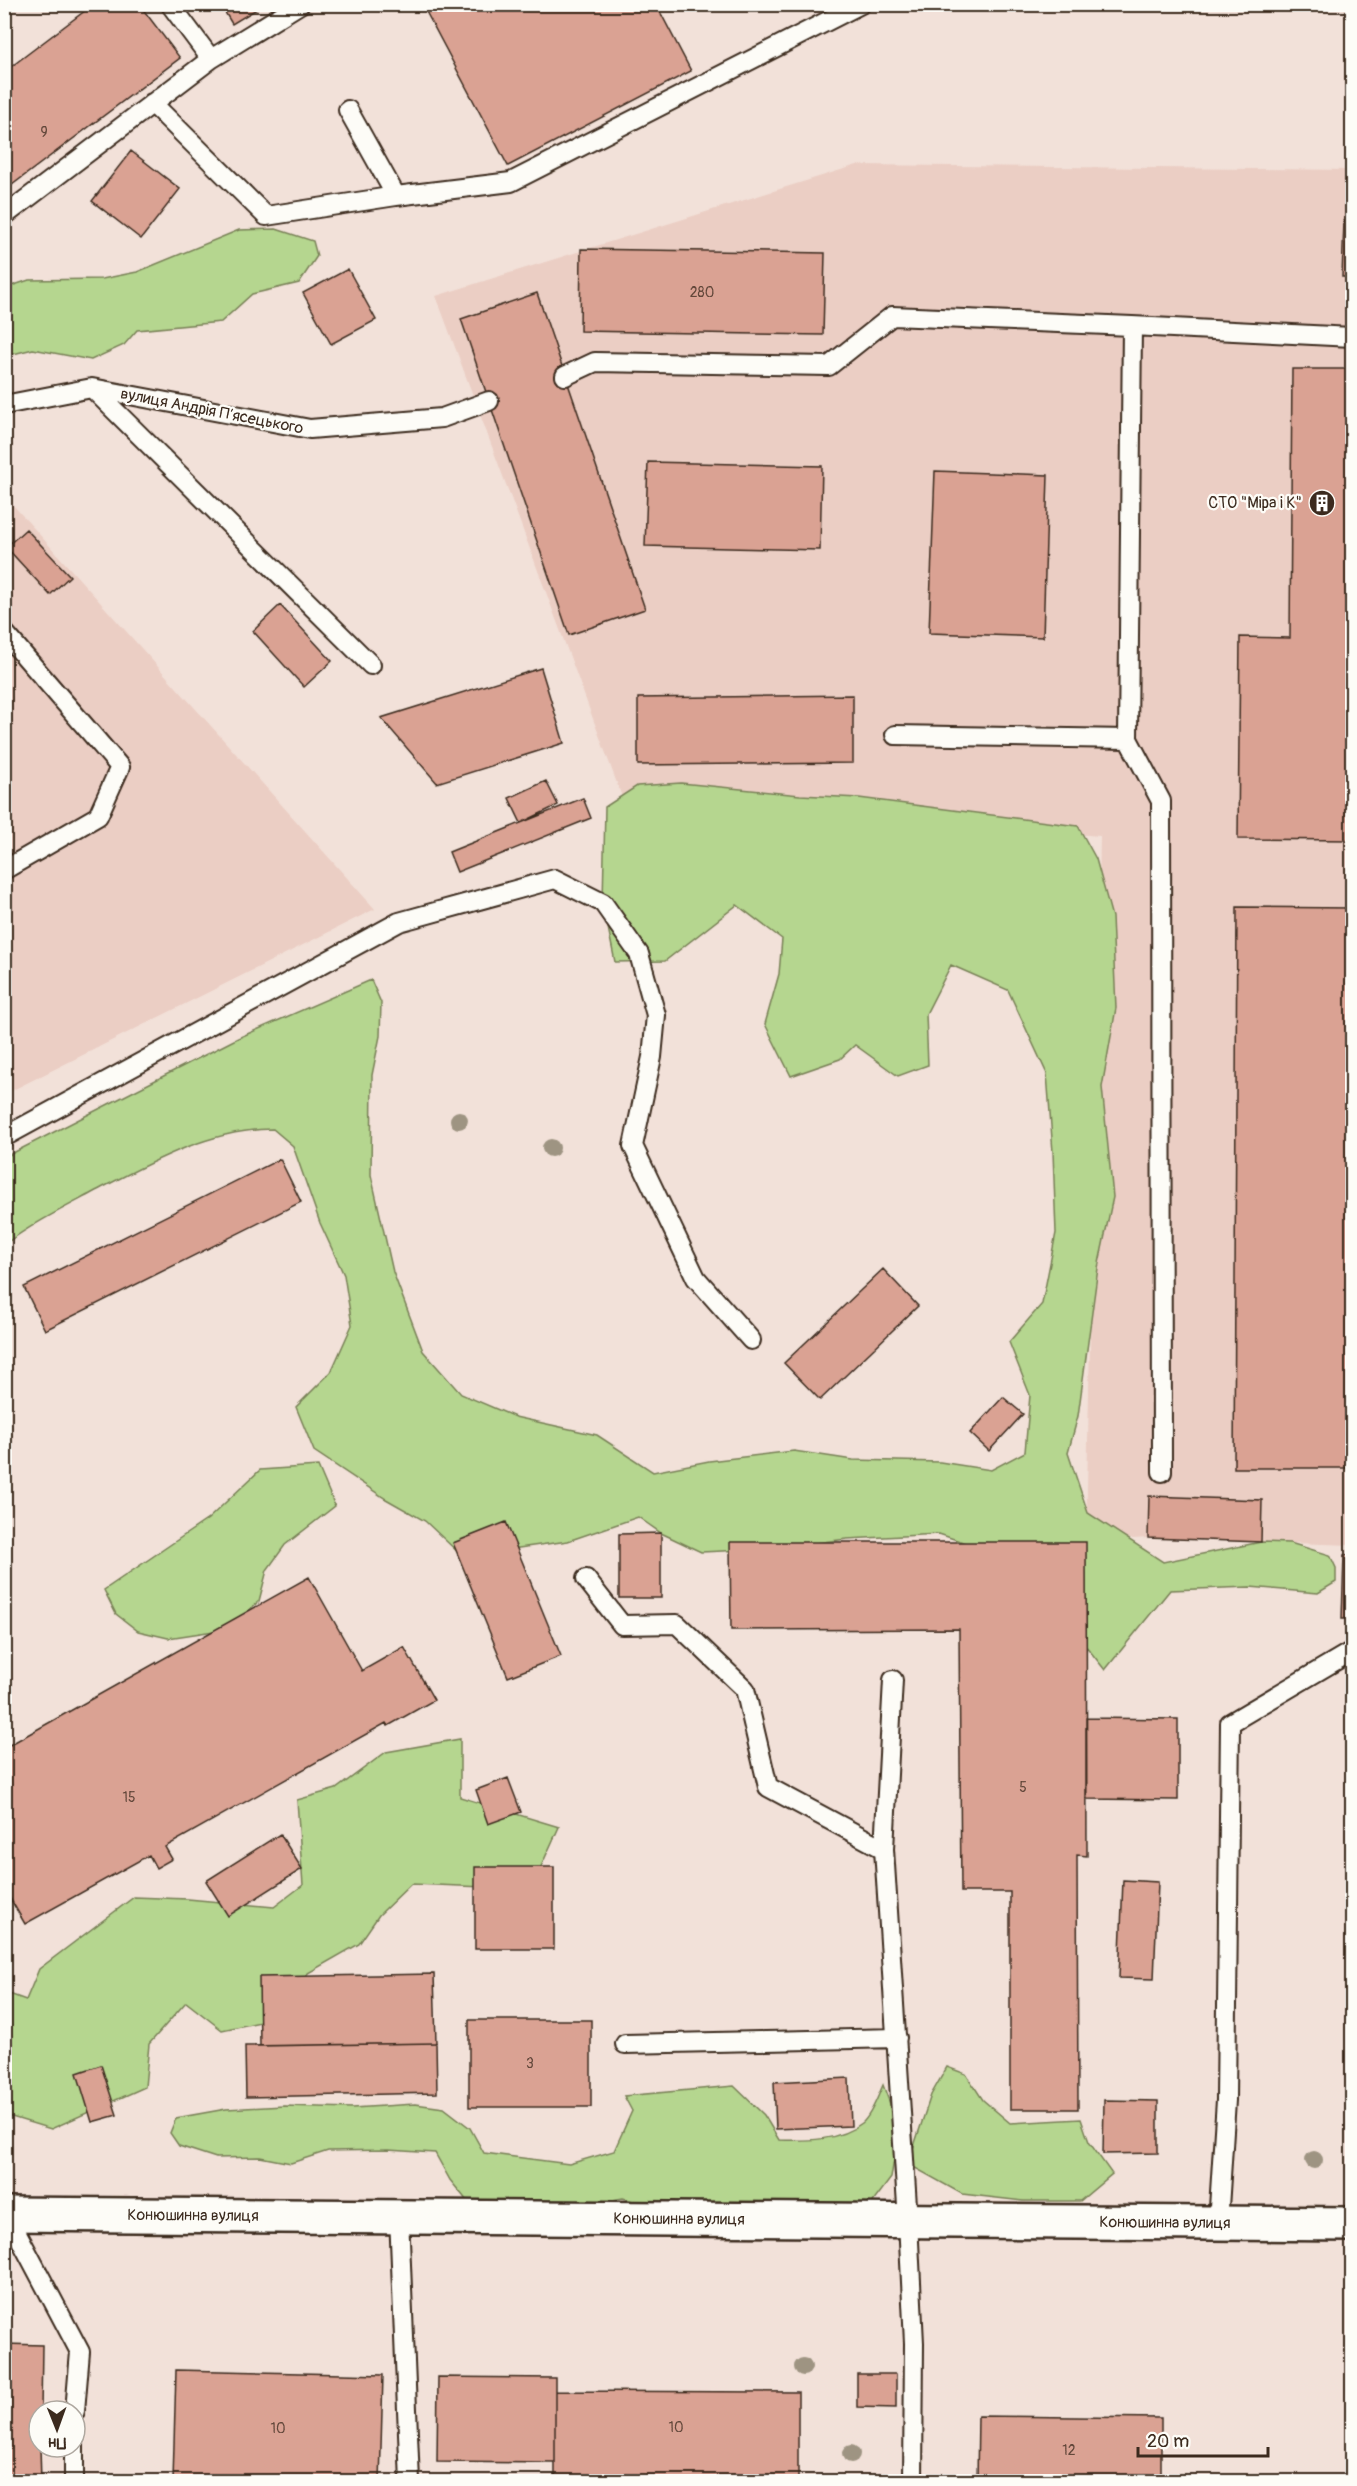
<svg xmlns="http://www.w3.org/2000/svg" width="1357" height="2486" font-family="Pangolin,sans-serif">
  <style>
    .built { fill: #ebcec4 }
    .green { fill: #b5d68f; stroke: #788056; stroke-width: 1.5 }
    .building { fill: #daa293; stroke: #3b2a1e; stroke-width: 1.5 }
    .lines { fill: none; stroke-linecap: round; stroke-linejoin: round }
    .lane-casing { stroke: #3b2a1e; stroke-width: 22 }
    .street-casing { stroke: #3b2a1e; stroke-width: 38 }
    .lane { stroke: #fdfcf7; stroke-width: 18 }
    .street { stroke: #fdfcf7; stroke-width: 33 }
    .tree { fill: #9e9482 }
    .labels { text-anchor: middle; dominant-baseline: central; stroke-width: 4.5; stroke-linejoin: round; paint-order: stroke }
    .number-label { font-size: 14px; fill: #63483b }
    .street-label { font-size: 16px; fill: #3b2a1e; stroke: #fdfcf7 }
    .poi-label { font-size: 16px; fill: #3b2a1e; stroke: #fdfcf7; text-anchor: end }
  </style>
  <rect width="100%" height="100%" fill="#f2e1d9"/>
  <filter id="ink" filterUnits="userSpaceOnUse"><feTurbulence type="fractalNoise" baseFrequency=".0167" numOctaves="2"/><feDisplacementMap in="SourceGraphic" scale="12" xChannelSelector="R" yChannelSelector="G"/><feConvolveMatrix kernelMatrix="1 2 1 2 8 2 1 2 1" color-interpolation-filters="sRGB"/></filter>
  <g filter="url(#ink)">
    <path class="built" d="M 857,165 L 1352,170 L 1352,1545 L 1148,1538 L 1086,1542 L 1100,836 L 762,808 L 628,813 L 436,296 Z
      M 4,495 L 375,909 L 5,1094 L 4,1094 Z"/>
    <path class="green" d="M 276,229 L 313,241 L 317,256 L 299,283 L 252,294 L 221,322 L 137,330 L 124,345 L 91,360 L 33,349 L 5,356 L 5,288 L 29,280 L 102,279 L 137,272 L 239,230 Z
      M 681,783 L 800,795 L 859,798 L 1078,826 L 1096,859 L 1112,917 L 1116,1008 L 1102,1087 L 1113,1197 L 1098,1268 L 1078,1416 L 1068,1453 L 1088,1513 L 1163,1562 L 1261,1542 L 1290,1543 L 1330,1555 L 1336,1568 L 1336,1582 L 1318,1593 L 1250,1587 L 1170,1590 L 1105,1670 L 1078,1636 L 993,1552 L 939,1534 L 847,1539 L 765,1549 L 701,1552 L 661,1533 L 638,1517 L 568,1541 L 462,1556 L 425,1521 L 386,1499 L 314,1451 L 296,1407 L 331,1372 L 352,1325 L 344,1275 L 320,1223 L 293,1146 L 273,1129 C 209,1129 147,1164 92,1193 C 62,1209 32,1224 5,1244 L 5,1157 L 238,1038 L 371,980 L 381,1003 L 380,1036 L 372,1075 L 371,1175 L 393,1272 L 423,1351 L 461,1394 L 515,1417 L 597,1435 L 653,1472 L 709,1461 L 794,1451 L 853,1460 L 940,1462 L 991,1470 L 1025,1452 L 1030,1395 L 1009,1342 L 1042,1304 L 1056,1233 L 1053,1152 L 1047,1074 L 1008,990 L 951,965 L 926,1014 L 928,1065 L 898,1076 L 855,1045 L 840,1059 L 791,1076 L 765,1024 L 779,974 L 782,939 L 737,905 L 665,961 L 615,962 L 603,903 L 605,807 L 637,786 Z
      M 318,1466 L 335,1506 L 285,1545 L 267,1570 L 259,1601 L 227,1629 L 168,1638 L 138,1631 L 116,1614 L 104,1590 L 208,1519 L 260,1470 Z
      M 460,1739 L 460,1797 L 559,1827 L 538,1873 L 485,1887 L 411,1884 L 379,1915 L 359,1944 L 308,1973 L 289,2016 L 222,2030 L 186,2002 L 149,2044 L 145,2087 L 51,2129 L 5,2115 L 4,1992 L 26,2000 L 39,1969 L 134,1897 L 188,1899 L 274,1907 L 303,1885 L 297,1800 L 336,1789 L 386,1752 Z
      M 947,2067 L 966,2074 L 983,2100 L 1010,2123 L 1081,2119 L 1089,2142 L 1112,2174 L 1080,2201 L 1023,2201 L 962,2194 L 908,2164 L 931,2095 Z
      M 883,2085 L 899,2128 L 891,2178 L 867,2210 L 661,2209 L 623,2198 L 563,2209 L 468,2202 L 450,2180 L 435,2153 L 388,2150 L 328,2151 L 291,2163 L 260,2157 L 216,2158 L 179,2146 L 170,2133 L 176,2118 L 226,2109 L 284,2106 L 353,2108 L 415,2104 L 444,2108 L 470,2128 L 484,2153 L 569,2164 L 614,2151 L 632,2111 L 624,2096 L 734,2086 L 764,2115 L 779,2140 C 807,2141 839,2141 862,2123 C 871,2116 878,2096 883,2085 Z"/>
    <path class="building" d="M 94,4 L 139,4 L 180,58 L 4,191 L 4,72 Z
      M 220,4 L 265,4 L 232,24 Z
      M 422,4 L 656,4 L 691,71 L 508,166 Z
      M 131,151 L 180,189 L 141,239 L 92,201 Z
      M 1344,221 L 1352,222 L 1352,277 L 1342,277 Z
      M 581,249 L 825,253 L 823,335 L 580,331 Z
      M 348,269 L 376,320 L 331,344 L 303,293 Z
      M 537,293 L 645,609 L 569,635 L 461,319 Z
      M 1292,369 L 1352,369 L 1352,840 L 1238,839 L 1240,637 L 1290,638 Z
      M 648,462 L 822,466 L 820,550 L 645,546 Z
      M 935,471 L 1048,475 L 1043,637 L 929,633 Z
      M 26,529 L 70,576 L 50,595 L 6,547 Z
      M 280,605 L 332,661 L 304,687 L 253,631 Z
      M 541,668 L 564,743 L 437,783 L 381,718 Z
      M 853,695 L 853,763 L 638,765 L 638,698 Z
      M 546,781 L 558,805 L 521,823 L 509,798 Z
      M 583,798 L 591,818 L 457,872 L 449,852 Z
      M 1237,907 L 1352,908 L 1352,1468 L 1234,1468 Z
      M 280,1159 L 301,1202 L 45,1330 L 24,1287 Z
      M 883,1269 L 918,1306 L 820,1400 L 784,1363 Z
      M 1003,1397 L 1023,1414 L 989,1451 L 970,1433 Z
      M 1149,1496 L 1262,1500 L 1261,1542 L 1148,1538 Z
      M 506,1522 L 561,1656 L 508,1677 L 453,1543 Z
      M 661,1533 L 661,1598 L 619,1598 L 619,1534 Z
      M 730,1542 L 1086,1542 L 1087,1856 L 1077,1855 L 1078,2109 L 1010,2109 L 1010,1892 L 961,1892 L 959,1629 L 731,1630 Z
      M 1344,1555 L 1352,1556 L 1352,1619 L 1342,1619 Z
      M 309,1577 L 362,1671 L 404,1647 L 434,1700 L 388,1726 L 386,1723 L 165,1847 L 172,1859 L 156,1868 L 149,1855 L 25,1924 L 4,1888 L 4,1748 Z
      M 1086,1718 L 1178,1719 L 1178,1800 L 1086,1799 Z
      M 508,1778 L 521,1812 L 488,1824 L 476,1790 Z
      M 280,1834 L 302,1869 L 228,1916 L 206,1881 Z
      M 475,1867 L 554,1867 L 554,1949 L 475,1949 Z
      M 1123,1880 L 1158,1882 L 1154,1979 L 1119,1978 Z
      M 434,1974 L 436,2043 L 260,2046 L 259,1977 Z
      M 469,2020 L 591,2020 L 591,2107 L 469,2107 Z
      M 436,2043 L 437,2093 L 246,2097 L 245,2046 Z
      M 101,2065 L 117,2115 L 92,2122 L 77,2073 Z
      M 849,2078 L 851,2126 L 776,2129 L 774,2082 Z
      M 1104,2100 L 1158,2101 L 1158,2153 L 1103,2154 Z
      M 4,2344 L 42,2345 L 41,2411 L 39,2411 L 41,2482 L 4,2482 Z
      M 176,2370 L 383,2375 L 380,2482 L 173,2482 Z
      M 857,2374 L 896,2374 L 896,2408 L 857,2407 Z
      M 438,2377 L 555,2378 L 555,2463 L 437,2462 Z
      M 555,2391 L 798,2392 L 798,2482 L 555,2482 Z
      M 978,2416 L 1161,2418 L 1161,2482 L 977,2482 Z"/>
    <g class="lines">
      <defs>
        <path id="lane" d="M 211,59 L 300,4
          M 152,103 L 266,216 L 396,196 L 348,110
          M 396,196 L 511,182 L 861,4
          M 4,216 L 211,59 L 170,4
          M 565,376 L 595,362 L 829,366 L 892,316 L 1132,326
          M 92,388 L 371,665
          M 4,405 L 92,388 L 310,429 L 442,418 L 489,401
          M 4,632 L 120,767 L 98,816 L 4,870
          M 895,735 L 1128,739 L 1132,326 L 1352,337
          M 1128,739 L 1161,801 L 1162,1472
          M 4,1137 L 399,922 L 555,879 L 603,903 L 639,954 L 656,1015 L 652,1057 L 633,1146 L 696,1278 L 751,1340
          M 586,1579 L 622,1625 L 677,1624 L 745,1689 L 768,1787 L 884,1849 L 908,2221 L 914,2343 L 913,2482
          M 884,1849 L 893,1680
          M 625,2044 L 897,2038
          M 7,2214 L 80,2352 L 75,2411
          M 399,2216 L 410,2482
          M 1218,2223 L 1226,2100 L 1230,1723 L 1352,1651
          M 74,2482 L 74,2447"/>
        <g id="street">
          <path id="s1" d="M 4,2214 L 1352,2224"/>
        </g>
      </defs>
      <use href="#lane" class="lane-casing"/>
      <use href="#street" class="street-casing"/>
      <use href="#lane" class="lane"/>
      <use href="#street" class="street"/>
    </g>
    <g class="tree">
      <circle cx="459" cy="1120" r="9"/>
      <circle cx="551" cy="1148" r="9"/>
      <circle cx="1314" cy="2160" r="9"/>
      <circle cx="803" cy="2367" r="9"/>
      <circle cx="851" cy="2454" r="9"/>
    </g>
  </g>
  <defs>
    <symbol id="building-disc" viewBox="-11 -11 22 22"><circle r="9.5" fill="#3b2a1e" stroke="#fdfcf7"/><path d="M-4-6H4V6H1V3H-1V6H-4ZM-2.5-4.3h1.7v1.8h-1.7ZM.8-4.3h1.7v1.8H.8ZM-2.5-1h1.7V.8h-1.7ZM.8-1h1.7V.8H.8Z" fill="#fff"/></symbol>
  </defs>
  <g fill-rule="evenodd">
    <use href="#building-disc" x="1307" y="488" width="30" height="30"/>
  </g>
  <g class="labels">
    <g class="number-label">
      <text x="44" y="132">9</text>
      <text x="702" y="292">280</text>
      <text x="1023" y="1787">5</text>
      <text x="129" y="1797">15</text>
      <text x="530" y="2063">3</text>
      <text x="676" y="2427">10</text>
      <text x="278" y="2428">10</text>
      <text x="1069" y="2450">12</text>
    </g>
    <g class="street-label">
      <text transform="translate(212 411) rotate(11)">вулиця Андрія Пʼясецького</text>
      <text stroke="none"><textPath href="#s1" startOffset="189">Конюшинна вулиця</textPath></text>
      <text stroke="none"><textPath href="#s1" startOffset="675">Конюшинна вулиця</textPath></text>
      <text stroke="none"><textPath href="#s1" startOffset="1161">Конюшинна вулиця</textPath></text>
    </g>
    <g class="poi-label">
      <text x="1302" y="503">СТО "Міра і К"</text>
    </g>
  </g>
  <rect width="1357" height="2486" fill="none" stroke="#fdfcf7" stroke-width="24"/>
  <rect x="12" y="12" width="1333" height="2462" fill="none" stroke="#3b2a1e" stroke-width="2" filter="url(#ink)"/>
  <g transform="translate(57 2429) rotate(179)"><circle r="28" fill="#fdfcf7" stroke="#afa8a0" stroke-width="1.5"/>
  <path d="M0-4.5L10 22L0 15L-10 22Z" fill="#3b2a1e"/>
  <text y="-9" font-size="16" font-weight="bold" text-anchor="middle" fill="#3b2a1e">Пн</text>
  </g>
  <path d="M1138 2447v9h130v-9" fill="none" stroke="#3b2a1e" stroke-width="3"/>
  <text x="1147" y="2447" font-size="18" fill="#3b2a1e" stroke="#fdfcf7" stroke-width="4.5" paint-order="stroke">20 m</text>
</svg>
